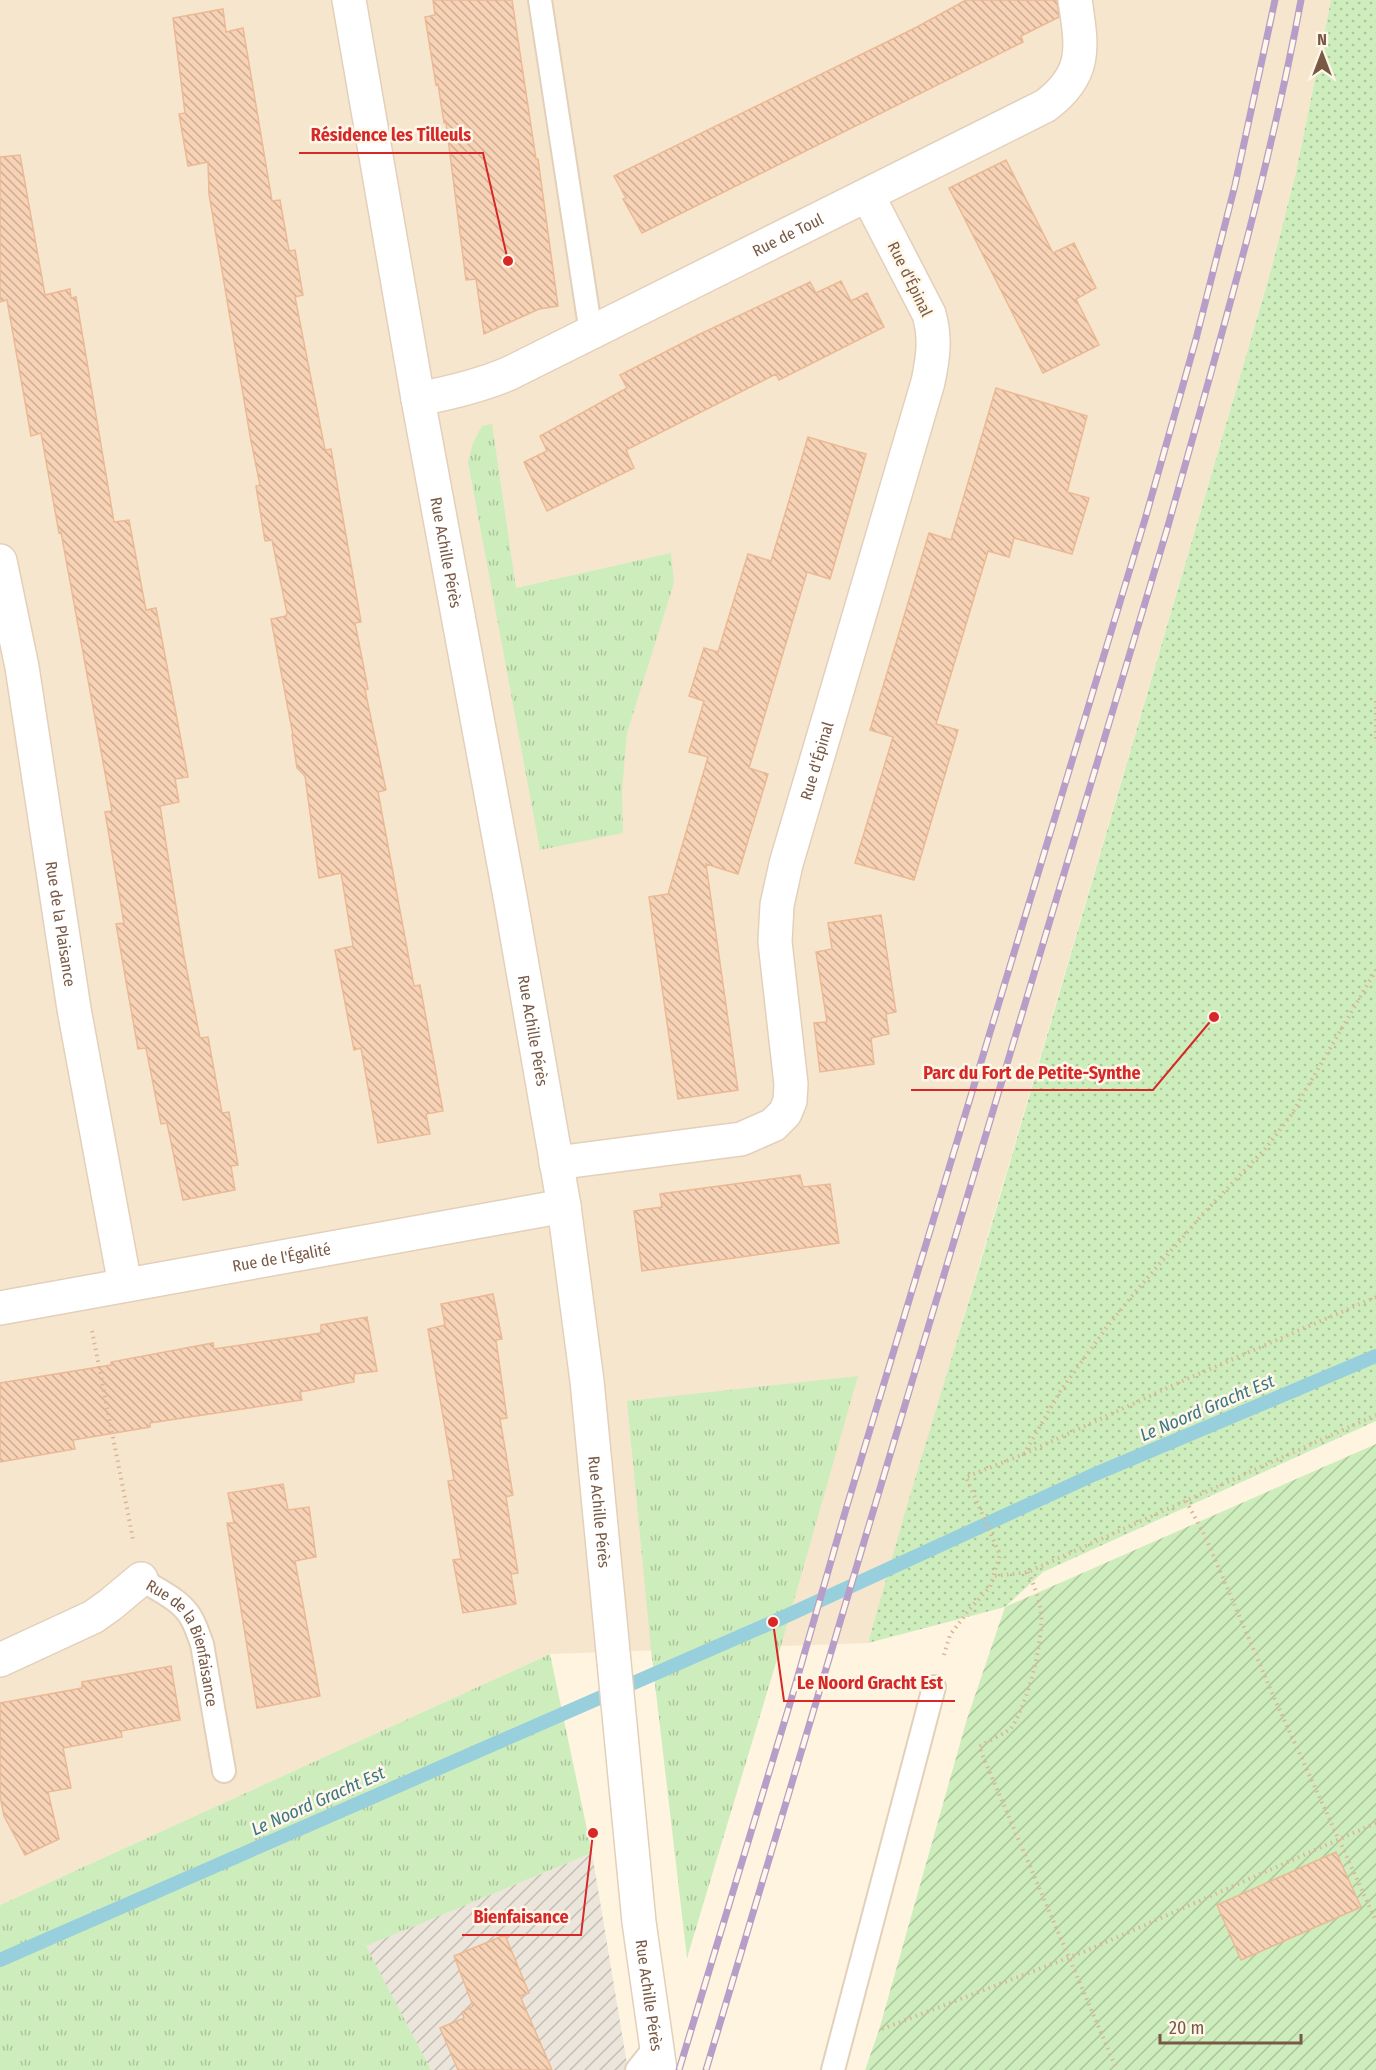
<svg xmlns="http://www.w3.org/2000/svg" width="1376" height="2070" font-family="'Fira Sans Condensed',sans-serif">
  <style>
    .residential { fill: #f7e6ce }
    .industrial { fill: url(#industrial-furrows) }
    .grass { fill: url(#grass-tufts) }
    .park { fill: url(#park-dots) }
    .garden { fill: url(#garden-furrows) }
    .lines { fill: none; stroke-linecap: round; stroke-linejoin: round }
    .stream { stroke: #98cfdc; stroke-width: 14 }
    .building { fill: url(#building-back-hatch); stroke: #ebb994; stroke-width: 1.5 }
    .service-casing { stroke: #e3d0bb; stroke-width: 26 }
    .minor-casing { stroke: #e3d0bb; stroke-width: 36 }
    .tertiary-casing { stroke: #e3d0bb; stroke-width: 36 }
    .path { stroke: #dbb598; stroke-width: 4; stroke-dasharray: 1.5 4.5; stroke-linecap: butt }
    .service { stroke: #fff; stroke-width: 22 }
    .minor { stroke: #fff; stroke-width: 33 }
    .tertiary { stroke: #fff; stroke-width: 33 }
    .rail-casing { stroke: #b79ec8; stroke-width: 7 }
    .rail { stroke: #fff7e8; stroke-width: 4.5; stroke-dasharray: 14; stroke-linecap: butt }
    .labels { text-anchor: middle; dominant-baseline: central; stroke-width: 5; stroke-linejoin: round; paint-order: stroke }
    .street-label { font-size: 16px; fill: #785945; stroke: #fff7e8 }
    .water-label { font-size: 18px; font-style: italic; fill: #3a7687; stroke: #fff7e8 }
    .leader { fill: none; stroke: #d62828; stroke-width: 2 }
    .callout-dot { fill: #d62828; stroke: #fff7e8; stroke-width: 2 }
    .callout-label { font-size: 18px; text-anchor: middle; font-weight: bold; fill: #d62828; stroke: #fff7e8; stroke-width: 5; stroke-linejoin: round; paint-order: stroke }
  </style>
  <defs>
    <pattern id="industrial-furrows" width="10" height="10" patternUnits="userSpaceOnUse" patternTransform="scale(1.5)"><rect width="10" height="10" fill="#ece5dc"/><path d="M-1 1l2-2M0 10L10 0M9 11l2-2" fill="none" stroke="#c4bdb4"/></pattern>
    <pattern id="grass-tufts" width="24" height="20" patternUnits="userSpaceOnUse" patternTransform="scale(1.5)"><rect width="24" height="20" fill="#ceedbd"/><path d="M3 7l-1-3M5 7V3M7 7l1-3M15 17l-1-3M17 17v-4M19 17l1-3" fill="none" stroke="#acc39b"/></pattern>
    <pattern id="park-dots" width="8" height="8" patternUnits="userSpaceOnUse" patternTransform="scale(1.5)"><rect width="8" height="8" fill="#ceedbd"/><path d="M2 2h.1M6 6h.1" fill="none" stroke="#acc39b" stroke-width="1.8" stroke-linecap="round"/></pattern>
    <pattern id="garden-furrows" width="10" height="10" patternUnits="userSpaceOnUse" patternTransform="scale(1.5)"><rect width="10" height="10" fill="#ceedbd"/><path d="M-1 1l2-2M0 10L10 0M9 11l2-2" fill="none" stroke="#acc39b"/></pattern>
    <pattern id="building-back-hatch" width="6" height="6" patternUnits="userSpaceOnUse" patternTransform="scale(1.5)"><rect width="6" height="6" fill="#f7d2b5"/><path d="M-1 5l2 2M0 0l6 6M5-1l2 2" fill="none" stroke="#cdad95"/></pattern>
  </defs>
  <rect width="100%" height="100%" fill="#fef4e0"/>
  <path class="residential" d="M 0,0 L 1331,0 L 1296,172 L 1270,274 L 868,1643 L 550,1654 L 0,1905 Z"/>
  <path class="industrial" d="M 592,1853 L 628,2070 L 431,2070 L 365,1946 Z"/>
  <path class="grass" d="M 492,424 L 516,588 L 671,553 L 674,583 L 627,733 L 622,791 L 623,833 L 540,850 L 468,462 L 473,443 L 482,426 Z
    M 858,1376 L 781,1646 L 687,1958 L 651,1650 L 627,1401 Z
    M 550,1654 L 592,1853 L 366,1946 L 431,2070 L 0,2070 L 0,1905 Z"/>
  <path class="park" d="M 1331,0 L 1376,0 L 1376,1421 L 1043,1572 L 1005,1607 L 868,1643 L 906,1509 L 983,1254 L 1270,274 L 1296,172 Z"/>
  <path class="garden" d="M 1376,1444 L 1376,2070 L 865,2070 L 879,2030 L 967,1719 L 1005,1607 Z"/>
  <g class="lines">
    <path class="stream" d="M 0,1960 L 773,1622 L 1093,1475 L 1376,1356"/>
  </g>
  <path class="building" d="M 433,0 L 512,0 L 536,159 L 538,159 L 558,306 L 539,309 L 484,334 L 476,279 L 466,280 L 446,123 L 444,123 L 438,84 L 436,85 L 425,17 L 435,15 Z
    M 966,0 L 1057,0 L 1059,17 L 1021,36 L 1023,42 L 642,233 L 623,199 L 626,198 L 614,176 L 917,27 Z
    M 223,9 L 226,32 L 243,28 L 272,201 L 280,200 L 289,251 L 295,250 L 303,295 L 295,297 L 325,450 L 331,449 L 361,622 L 355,623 L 368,689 L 365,690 L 386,790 L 378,792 L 414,986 L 420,985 L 443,1111 L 426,1114 L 430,1134 L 378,1143 L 361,1048 L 354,1050 L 335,950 L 353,946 L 341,873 L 319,878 L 305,776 L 297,768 L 292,735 L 293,735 L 271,619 L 286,616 L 287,613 L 272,540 L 265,541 L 256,486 L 260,485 L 251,441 L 209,194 L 208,162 L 188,166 L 179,114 L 185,113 L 173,18 Z
    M 20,155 L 45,295 L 70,289 L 71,298 L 76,297 L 114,522 L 129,520 L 146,610 L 156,608 L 188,777 L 175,779 L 179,802 L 160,806 L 184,956 L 200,1038 L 208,1037 L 222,1113 L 229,1112 L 238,1165 L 231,1166 L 235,1190 L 183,1200 L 167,1123 L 161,1124 L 146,1048 L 138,1049 L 126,981 L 116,924 L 124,923 L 105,812 L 112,811 L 61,532 L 59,533 L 41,433 L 31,436 L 7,300 L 0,302 L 0,157 Z
    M 1006,160 L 1053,253 L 1074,243 L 1096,288 L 1076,299 L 1099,345 L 1043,373 L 949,188 Z
    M 841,281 L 851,301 L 867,293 L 884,327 L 779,380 L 776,374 L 626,450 L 634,468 L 547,511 L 524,462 L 547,451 L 540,436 L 627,388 L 620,375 L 698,335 L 810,282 L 816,293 Z
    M 996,388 L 1087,416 L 1067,492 L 1089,498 L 1072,554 L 1014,538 L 1009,557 L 988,551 L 936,724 L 958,730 L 914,880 L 855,863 L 893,737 L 870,730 L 929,533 L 951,540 Z
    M 808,437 L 866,454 L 830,579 L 807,572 L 749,768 L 768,774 L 738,874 L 706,864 L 738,1090 L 678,1099 L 649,897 L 668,894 L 708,757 L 689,752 L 704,701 L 689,696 L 704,648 L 718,652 L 748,554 L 771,561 Z
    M 881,915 L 896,1012 L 886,1014 L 889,1034 L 871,1038 L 874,1064 L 820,1072 L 814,1023 L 827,1022 L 816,952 L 832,949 L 828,923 Z
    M 800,1175 L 803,1187 L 830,1184 L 839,1243 L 642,1271 L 634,1211 L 662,1207 L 660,1194 Z
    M 493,1294 L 502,1339 L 496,1340 L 507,1418 L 500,1419 L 513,1495 L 506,1497 L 518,1573 L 511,1574 L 516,1604 L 463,1613 L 453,1560 L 461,1559 L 448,1481 L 454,1480 L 428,1329 L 445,1325 L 441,1304 Z
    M 367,1317 L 377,1371 L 354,1374 L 354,1382 L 300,1392 L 302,1400 L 150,1423 L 150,1427 L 73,1440 L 75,1449 L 0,1462 L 0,1383 L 111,1365 L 111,1362 L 213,1343 L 214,1349 L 321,1333 L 321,1325 Z
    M 283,1484 L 288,1510 L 309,1507 L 316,1557 L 295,1561 L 320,1696 L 257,1708 L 227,1523 L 234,1523 L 228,1493 Z
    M 171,1666 L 180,1720 L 121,1731 L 122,1737 L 63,1748 L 71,1788 L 48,1792 L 59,1839 L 25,1855 L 4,1816 L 0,1796 L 0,1703 L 82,1688 L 82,1682 Z
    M 1336,1852 L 1361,1907 L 1241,1960 L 1217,1905 Z
    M 505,1935 L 529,1993 L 520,1996 L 552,2070 L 458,2070 L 440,2028 L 464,2018 L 462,2012 L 473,2006 L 454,1956 Z"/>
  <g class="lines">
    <defs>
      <g id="service">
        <path d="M 540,0 L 591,333"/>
        <path id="s1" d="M 141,1579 C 156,1589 177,1598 188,1613 C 195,1622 198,1634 202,1644 L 224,1771"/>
        <path d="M 637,2070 L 657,2045"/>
        <path d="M 833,2070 L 934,1687"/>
      </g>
      <g id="minor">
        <path id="s2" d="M 418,399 C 450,393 480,386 510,373 L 1045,106 C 1088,74 1082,47 1075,0"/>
        <path id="s3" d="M 0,561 L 22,667 L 74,1009 L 125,1285"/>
        <path id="s4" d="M 556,1163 L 741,1139 L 773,1125 L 785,1113 L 790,1101 L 791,1084 L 775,942 L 777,905 L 786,864 L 928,382 C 933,358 936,338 929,314 L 868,196"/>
        <path id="s5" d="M 0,1308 L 564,1206"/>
        <path d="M 0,1660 L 93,1617 L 110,1605 L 141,1579"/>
      </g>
      <g id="tertiary">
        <path id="s6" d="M 349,0 L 418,399 L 511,902 L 564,1206 L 587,1381 L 639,1922 L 660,2070"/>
      </g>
    </defs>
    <use href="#service" class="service-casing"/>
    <use href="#minor" class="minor-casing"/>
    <use href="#tertiary" class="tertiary-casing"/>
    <path class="path" d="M 1376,701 L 1376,742
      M 92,1331 L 133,1539
      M 1024,1454 L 1187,1379 L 1376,1297
      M 1186,1501 L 1205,1536 L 1276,1702 L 1376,1921
      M 1028,1572 C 1034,1585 1039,1598 1041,1612 C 1044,1639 1027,1707 1011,1728 C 1008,1732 986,1742 979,1747 L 1117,2070
      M 995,1576 L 1028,1572 L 1376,1415
      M 944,1655 L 950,1635 L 969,1610 L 990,1587 L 1000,1555 L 966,1477 L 1024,1454 L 1061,1390 L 1107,1327 L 1136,1291 L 1203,1214 L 1266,1148 L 1291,1115 L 1376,970
      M 882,2029 L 1086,1951 L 1376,1823"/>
    <use href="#service" class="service"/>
    <use href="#minor" class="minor"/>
    <use href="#tertiary" class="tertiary"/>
    <defs>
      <path id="rail" d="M 679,2070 L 791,1700 L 846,1509 L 1146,516 L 1196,339 L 1235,185 L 1275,0
        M 706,2070 L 1168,526 C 1217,351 1268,178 1301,0"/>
    </defs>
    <use href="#rail" class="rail-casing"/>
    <use href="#rail" class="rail"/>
  </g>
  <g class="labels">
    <g class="street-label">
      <text stroke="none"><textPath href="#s2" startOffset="406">Rue de Toul</textPath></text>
      <text transform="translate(910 279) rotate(64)">Rue d'Épinal</text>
      <text stroke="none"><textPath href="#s6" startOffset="561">Rue Achille Pérès</textPath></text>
      <text stroke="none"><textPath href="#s4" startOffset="598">Rue d'Épinal</textPath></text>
      <text stroke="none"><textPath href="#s3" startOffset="368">Rue de la Plaisance</textPath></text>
      <text stroke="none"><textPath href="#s6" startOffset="1047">Rue Achille Pérès</textPath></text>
      <text stroke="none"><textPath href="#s5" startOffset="286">Rue de l'Égalité</textPath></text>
      <text stroke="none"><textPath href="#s6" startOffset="1533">Rue Achille Pérès</textPath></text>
      <text stroke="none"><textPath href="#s1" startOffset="82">Rue de la Bienfaisance</textPath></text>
      <text stroke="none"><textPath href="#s6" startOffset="2019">Rue Achille Pérès</textPath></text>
    </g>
    <g class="water-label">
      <text transform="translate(1207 1408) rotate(-23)">Le Noord Gracht Est</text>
      <text transform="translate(318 1801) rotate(-24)">Le Noord Gracht Est</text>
    </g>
  </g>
  <path class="leader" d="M508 261L483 153H299M1214 1017L1153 1090H911M773 1622L784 1701H955M593 1833L581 1935H462"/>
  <g class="callout-dot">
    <circle cx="508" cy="261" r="6"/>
    <circle cx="1214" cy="1017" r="6"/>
    <circle cx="773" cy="1622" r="6"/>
    <circle cx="593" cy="1833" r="6"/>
  </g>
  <g class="callout-label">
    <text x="391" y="141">Résidence les Tilleuls</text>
    <text x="1032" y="1079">Parc du Fort de Petite-Synthe</text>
    <text x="870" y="1689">Le Noord Gracht Est</text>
    <text x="521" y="1923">Bienfaisance</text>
  </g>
  <g transform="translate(1322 54)" stroke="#fff7e8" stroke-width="4.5" paint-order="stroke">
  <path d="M0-4.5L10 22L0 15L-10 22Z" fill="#785945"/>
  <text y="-9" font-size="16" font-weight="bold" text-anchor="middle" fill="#785945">N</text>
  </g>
  <path d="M1160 2034v9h141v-9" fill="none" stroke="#785945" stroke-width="3"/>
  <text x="1169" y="2034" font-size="18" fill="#785945" stroke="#fff7e8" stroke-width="4.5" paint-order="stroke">20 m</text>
</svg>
